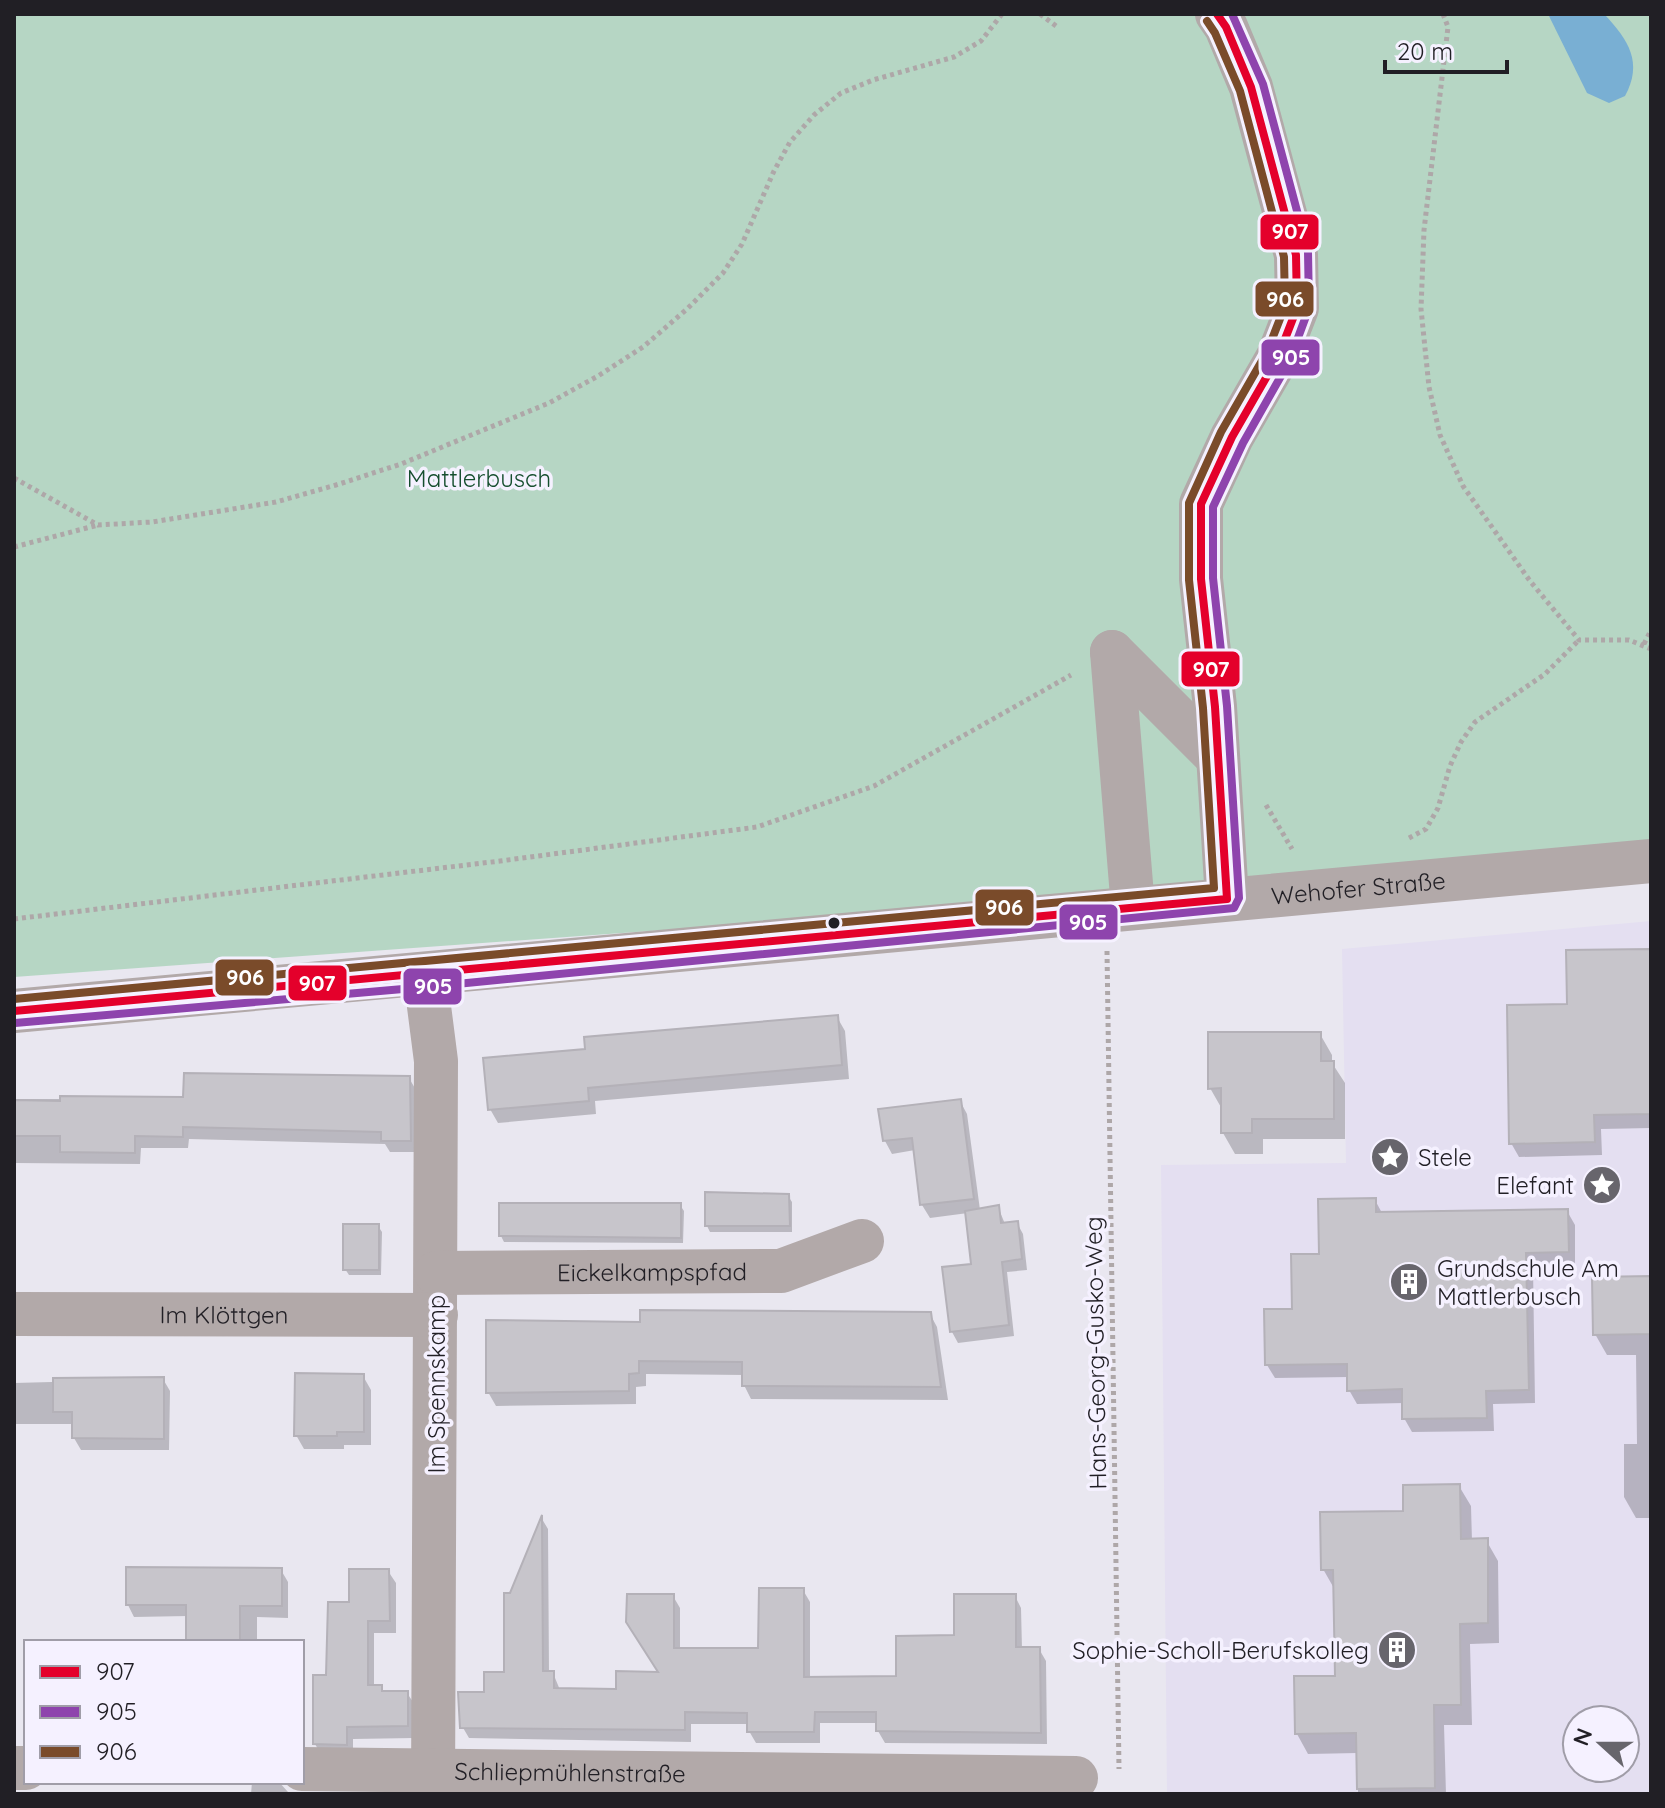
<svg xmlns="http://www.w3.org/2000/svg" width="1665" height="1808" font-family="Quicksand,sans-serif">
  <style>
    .built { fill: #e4dff1; fill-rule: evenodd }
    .green { fill: #b6d6c4 }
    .water { fill: #79afd3 }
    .shadow { fill: #0003 }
    .building { fill: #c7c5cb; stroke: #b4b1b8; stroke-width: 2 }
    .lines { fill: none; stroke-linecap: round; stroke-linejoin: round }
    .path { stroke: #aea7a8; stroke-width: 5; stroke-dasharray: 4 4; stroke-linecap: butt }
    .minor { stroke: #b2a9a9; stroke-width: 44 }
    .bus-1-casing { stroke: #f5f1ff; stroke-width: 14 }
    .bus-2-casing { stroke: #f5f1ff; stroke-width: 14 }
    .bus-3-casing { stroke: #f5f1ff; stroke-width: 14 }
    .bus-1 { stroke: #e4002b; stroke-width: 8 }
    .bus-2 { stroke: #8e44ad; stroke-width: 8 }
    .bus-3 { stroke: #7a4b2a; stroke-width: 8 }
    .bus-dot { fill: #211f25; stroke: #f5f1ff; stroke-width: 3 }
    .labels { text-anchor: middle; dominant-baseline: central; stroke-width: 7; stroke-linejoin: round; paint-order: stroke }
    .park-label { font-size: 24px; fill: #154e2e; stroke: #f5f1ff }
    .street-label { font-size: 24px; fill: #211f25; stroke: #f5f1ff }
    .poi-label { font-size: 24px; fill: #211f25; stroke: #f5f1ff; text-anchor: start }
    .line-badge { stroke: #f5f1ff; stroke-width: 3 }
    .badge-label { font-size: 22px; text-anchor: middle; font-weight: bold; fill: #fff }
  </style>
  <rect width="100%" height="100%" fill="#e9e7f0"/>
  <path class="built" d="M 1651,921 L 1651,1794 L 1167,1794 L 1161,1165 L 1346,1163 L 1342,949 ZM 1577,1720 L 1625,1720 L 1625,1768 L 1577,1768 Z"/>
  <path class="green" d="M 14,14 L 1651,14 L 1651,854 L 1394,877 L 14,977 Z"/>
  <path class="water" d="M 1548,14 L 1604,14 C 1629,40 1643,63 1625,96 L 1609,103 L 1587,93 Z"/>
  <path class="shadow" d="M 1649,951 L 1651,1128 L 1601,1129 L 1602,1155 L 1519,1157 L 1511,1143 L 1569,1006 Z
    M 837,1017 L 845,1031 L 849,1079 L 595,1101 L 596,1114 L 498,1123 L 490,1109 L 587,1051 Z
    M 1320,1034 L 1332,1055 L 1332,1063 L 1345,1083 L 1345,1139 L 1263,1139 L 1263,1154 L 1235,1154 L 1223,1133 L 1222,1109 L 1210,1088 Z
    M 409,1078 L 416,1090 L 416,1152 L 390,1152 L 385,1144 L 189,1139 L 188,1148 L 141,1148 L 140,1164 L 14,1163 L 14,1099 L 185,1099 Z
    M 960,1101 L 967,1114 L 980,1210 L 998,1207 L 1005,1224 L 1017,1223 L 1023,1234 L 1027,1270 L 1007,1272 L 1014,1336 L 958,1343 L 952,1332 L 973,1265 L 968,1213 L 930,1218 L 922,1205 L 915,1150 L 892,1154 L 885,1141 Z
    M 788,1196 L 792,1202 L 792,1232 L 710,1232 L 707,1226 Z
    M 1375,1200 L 1382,1213 L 1567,1211 L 1575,1225 L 1575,1265 L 1533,1266 L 1535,1403 L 1493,1404 L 1494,1431 L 1412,1432 L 1404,1418 L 1404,1403 L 1357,1404 L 1349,1390 L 1349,1377 L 1275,1378 L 1267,1365 L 1321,1256 Z
    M 680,1205 L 684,1211 L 683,1243 L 504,1242 L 501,1236 Z
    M 378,1226 L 382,1232 L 381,1275 L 349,1275 L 345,1269 Z
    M 1651,1278 L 1651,1518 L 1636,1518 L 1624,1497 L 1624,1444 L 1637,1444 L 1636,1355 L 1607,1355 L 1595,1334 Z
    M 930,1314 L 937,1327 L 948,1400 L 751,1399 L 744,1385 L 744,1375 L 646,1374 L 646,1386 L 636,1387 L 636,1404 L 496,1406 L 488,1392 L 642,1324 Z
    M 363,1376 L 371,1390 L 371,1445 L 344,1445 L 344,1449 L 304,1449 L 296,1435 Z
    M 163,1379 L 170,1391 L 169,1450 L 81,1450 L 74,1438 L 74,1424 L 14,1424 L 14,1383 Z
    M 1459,1486 L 1471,1506 L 1472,1541 L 1486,1540 L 1498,1561 L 1499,1643 L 1470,1644 L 1472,1725 L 1444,1725 L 1446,1794 L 1358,1794 L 1358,1753 L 1308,1754 L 1297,1734 L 1337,1678 L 1335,1590 L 1323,1569 L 1405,1513 Z
    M 542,1519 L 548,1529 L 549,1673 L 553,1673 L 560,1690 L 618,1691 L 661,1674 L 673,1596 L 680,1608 L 680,1650 L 760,1650 L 803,1590 L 810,1602 L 810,1679 L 898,1678 L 1015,1596 L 1021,1608 L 1022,1649 L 1039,1649 L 1046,1661 L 1047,1744 L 885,1743 L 878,1731 L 878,1723 L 820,1723 L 820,1743 L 756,1743 L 749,1731 L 749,1724 L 691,1724 L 691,1742 L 469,1738 L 462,1726 L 506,1674 L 511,1595 Z
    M 281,1570 L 288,1582 L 288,1618 L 257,1617 L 257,1642 L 188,1642 L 188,1616 L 134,1617 L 128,1605 Z
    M 388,1571 L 396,1583 L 396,1633 L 374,1633 L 374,1687 L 380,1687 L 384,1693 L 407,1693 L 415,1705 L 414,1738 L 353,1739 L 353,1757 L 322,1756 L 315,1744 L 328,1677 L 351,1604 Z
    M 252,1782 L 279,1782 L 288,1792 L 295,1794 L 251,1794 Z"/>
  <path class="building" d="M 1650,949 L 1651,1114 L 1594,1115 L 1595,1142 L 1509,1144 L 1507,1005 L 1567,1004 L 1566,950 Z
    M 838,1015 L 842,1065 L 588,1088 L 589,1101 L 488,1110 L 483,1058 L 585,1049 L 584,1037 Z
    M 1208,1032 L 1321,1032 L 1321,1061 L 1334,1061 L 1334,1119 L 1252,1119 L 1252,1133 L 1221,1133 L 1221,1088 L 1208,1089 Z
    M 184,1073 L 410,1076 L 411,1141 L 381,1141 L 381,1132 L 183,1127 L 183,1137 L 135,1136 L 135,1153 L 60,1152 L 60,1136 L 14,1136 L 14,1100 L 60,1101 L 60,1096 L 183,1097 Z
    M 961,1099 L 974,1199 L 920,1205 L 912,1138 L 883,1141 L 878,1109 Z
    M 705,1192 L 789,1194 L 790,1226 L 705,1226 Z
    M 1376,1198 L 1376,1212 L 1568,1209 L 1569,1252 L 1526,1253 L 1529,1390 L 1486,1391 L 1487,1418 L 1402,1419 L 1402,1389 L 1347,1391 L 1347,1364 L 1265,1365 L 1264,1309 L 1292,1309 L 1291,1254 L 1319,1254 L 1318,1199 Z
    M 499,1203 L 681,1203 L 681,1238 L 499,1236 Z
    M 999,1205 L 1001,1223 L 1018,1221 L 1022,1259 L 1002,1262 L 1009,1325 L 950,1332 L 942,1267 L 971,1264 L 965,1211 Z
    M 343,1224 L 379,1224 L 379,1270 L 343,1270 Z
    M 1651,1276 L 1651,1334 L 1593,1335 L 1592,1277 Z
    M 640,1310 L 931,1312 L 941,1387 L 742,1386 L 742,1362 L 639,1361 L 639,1373 L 629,1374 L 629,1391 L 486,1393 L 486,1320 L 640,1322 Z
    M 295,1373 L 364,1374 L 364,1432 L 337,1432 L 337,1436 L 294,1436 Z
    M 164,1377 L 164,1439 L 72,1438 L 72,1412 L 53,1412 L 53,1378 Z
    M 1460,1484 L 1461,1539 L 1488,1538 L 1488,1623 L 1460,1624 L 1461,1705 L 1434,1705 L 1435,1788 L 1357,1789 L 1356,1733 L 1295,1734 L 1294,1676 L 1335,1676 L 1333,1570 L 1321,1570 L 1320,1512 L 1403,1511 L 1403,1485 Z
    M 542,1515 L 543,1671 L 554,1671 L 554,1688 L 616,1689 L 616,1671 L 658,1672 L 626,1622 L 627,1594 L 674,1594 L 674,1648 L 758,1648 L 759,1588 L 804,1588 L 804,1677 L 896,1676 L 896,1636 L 954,1635 L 954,1594 L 1016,1594 L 1016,1647 L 1040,1647 L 1041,1733 L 876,1731 L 876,1712 L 815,1712 L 814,1732 L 747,1732 L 747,1713 L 685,1712 L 685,1730 L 460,1728 L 458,1692 L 484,1692 L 484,1672 L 504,1672 L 504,1593 L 510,1593 Z
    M 126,1567 L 282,1568 L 282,1606 L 240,1606 L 240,1642 L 186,1642 L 186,1605 L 126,1605 Z
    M 349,1569 L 389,1569 L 390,1621 L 368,1621 L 368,1685 L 382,1685 L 382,1691 L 408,1691 L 408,1726 L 347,1727 L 347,1745 L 313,1744 L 313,1675 L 326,1675 L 328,1602 L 349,1602 Z"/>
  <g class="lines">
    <path class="path" d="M 1040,14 L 1056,26
      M 1443,14 L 1448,27 L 1424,230 L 1421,309 L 1429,387 L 1440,435 L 1463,486 L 1530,581 L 1579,640 L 1629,640 L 1651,649
      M 14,478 L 98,525 L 152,522 L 276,502 L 336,485 L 401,464 L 549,403 L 598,376 L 643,347 L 687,309 L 723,273 L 742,244 L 774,171 L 790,142 L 814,115 L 841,93 L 873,80 L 954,57 L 981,41 L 1002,14
      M 14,547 L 98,525
      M 1644,644 L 1651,630
      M 1266,805 L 1292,849
      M 1409,838 L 1426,829 L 1438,808 L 1450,766 L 1461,742 L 1475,722 L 1545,674 L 1579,640
      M 14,919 L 500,861 L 757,827 L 874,786 L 1071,675
      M 1107,951 L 1119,1769"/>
    <g class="minor">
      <path d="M 1217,14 L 1226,27 L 1251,87 L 1296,255 L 1297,308 L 1278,357 L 1232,437 L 1201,504 L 1201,579 L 1215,707 L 1227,899"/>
      <path d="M 1112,652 L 1133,908"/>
      <path d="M 1112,652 L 1217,757"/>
      <path d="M 425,975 L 436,1061 L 433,1794"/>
      <path id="s1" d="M 14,1011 L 1651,861"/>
      <path id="s2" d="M 436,1273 L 781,1271 L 862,1241"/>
      <path id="s3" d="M 14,1314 L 436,1315"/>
      <path d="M 14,1768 L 26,1768"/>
      <path id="s4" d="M 302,1769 L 1076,1778"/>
    </g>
    <defs>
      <path id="bus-1" d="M 1217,14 L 1226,27 L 1251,87 L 1296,255 L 1297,308 L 1278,357 L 1232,437 L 1201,504 L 1201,579 L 1215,707 L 1227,899
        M 14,1011 L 1227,899"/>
      <path id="bus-2" d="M 15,1023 L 426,987 L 1234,908 L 1239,898 L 1227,706 L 1213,578 L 1213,507 L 1243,443 L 1289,362 L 1309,308 L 1308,252 L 1263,84 L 1232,14"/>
      <path id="bus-3" d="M 14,999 L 1214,888 L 1203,708 L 1189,580 L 1189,503 L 1221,432 L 1267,352 L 1285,306 L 1284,257 L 1240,91 L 1215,33 L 1207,21"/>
    </defs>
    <use href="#bus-1" class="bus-1-casing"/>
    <use href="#bus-2" class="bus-2-casing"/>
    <use href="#bus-3" class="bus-3-casing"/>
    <use href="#bus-1" class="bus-1"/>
    <use href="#bus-2" class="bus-2"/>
    <use href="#bus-3" class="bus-3"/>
  </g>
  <defs>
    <symbol id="sight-disc" viewBox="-11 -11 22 22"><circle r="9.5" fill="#67656c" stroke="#f5f1ff"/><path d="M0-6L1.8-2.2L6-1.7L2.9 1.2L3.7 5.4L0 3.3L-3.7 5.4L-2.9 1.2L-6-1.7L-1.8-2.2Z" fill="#fff"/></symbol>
    <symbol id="building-disc" viewBox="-11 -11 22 22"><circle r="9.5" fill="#67656c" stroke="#f5f1ff"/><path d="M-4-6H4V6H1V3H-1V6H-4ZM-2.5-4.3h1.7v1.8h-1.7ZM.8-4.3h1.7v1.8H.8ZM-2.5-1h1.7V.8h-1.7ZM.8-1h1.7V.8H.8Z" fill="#fff"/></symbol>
  </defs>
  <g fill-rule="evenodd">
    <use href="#sight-disc" x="1368" y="1135" width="44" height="44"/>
    <use href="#sight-disc" x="1580" y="1163" width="44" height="44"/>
    <use href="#building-disc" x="1387" y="1260" width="44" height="44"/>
    <use href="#building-disc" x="1375" y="1628" width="44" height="44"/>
  </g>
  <circle class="bus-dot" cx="834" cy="923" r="7"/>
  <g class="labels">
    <g class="park-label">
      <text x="479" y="478">Mattlerbusch</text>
    </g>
    <g class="street-label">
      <text stroke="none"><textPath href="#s1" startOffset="1350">Wehofer Straße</textPath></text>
      <text stroke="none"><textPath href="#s2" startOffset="216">Eickelkampspfad</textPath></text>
      <text stroke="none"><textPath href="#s3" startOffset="210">Im Klöttgen</textPath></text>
      <text transform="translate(1095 1353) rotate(-91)">Hans-Georg-Gusko-Weg</text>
      <text transform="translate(436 1384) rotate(-90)">Im Spennskamp</text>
      <text stroke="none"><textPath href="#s4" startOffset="268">Schliepmühlenstraße</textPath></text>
    </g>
    <g class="poi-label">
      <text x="1418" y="1157">Stele</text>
      <text x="1574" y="1185" text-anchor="end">Elefant</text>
      <text x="1437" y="1268">Grundschule Am<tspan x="1437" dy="28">Mattlerbusch</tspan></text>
      <text x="1369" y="1650" text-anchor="end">Sophie-Scholl-Berufskolleg</text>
    </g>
  </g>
  <g class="line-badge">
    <rect x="1259" y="213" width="61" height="38" rx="8" fill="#e4002b"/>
    <rect x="1254" y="280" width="61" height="38" rx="8" fill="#7a4b2a"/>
    <rect x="1260" y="338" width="61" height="39" rx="8" fill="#8e44ad"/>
    <rect x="1180" y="650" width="61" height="38" rx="8" fill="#e4002b"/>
    <rect x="974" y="888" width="61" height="39" rx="8" fill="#7a4b2a"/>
    <rect x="1058" y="903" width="61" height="38" rx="8" fill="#8e44ad"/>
    <rect x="214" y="958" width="61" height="39" rx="8" fill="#7a4b2a"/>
    <rect x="287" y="964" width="61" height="38" rx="8" fill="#e4002b"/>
    <rect x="402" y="967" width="61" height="39" rx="8" fill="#8e44ad"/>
  </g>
  <g class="badge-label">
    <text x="1290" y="239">907</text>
    <text x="1285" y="307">906</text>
    <text x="1291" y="365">905</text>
    <text x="1211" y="677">907</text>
    <text x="1004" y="915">906</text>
    <text x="1088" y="930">905</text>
    <text x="245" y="985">906</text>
    <text x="317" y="991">907</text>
    <text x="433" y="994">905</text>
  </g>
  <rect width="1665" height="1808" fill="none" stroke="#211f25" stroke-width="32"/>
  <rect x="24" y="1640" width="280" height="144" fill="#f5f1ff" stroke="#a09da8" stroke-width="2"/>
  <rect x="40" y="1666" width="40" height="12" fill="#e4002b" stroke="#a09da8" stroke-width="2"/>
  <text x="96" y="1680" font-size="24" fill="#211f25">907</text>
  <rect x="40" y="1706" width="40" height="12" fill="#8e44ad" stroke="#a09da8" stroke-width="2"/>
  <text x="96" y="1720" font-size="24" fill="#211f25">905</text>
  <rect x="40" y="1746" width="40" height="12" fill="#7a4b2a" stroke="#a09da8" stroke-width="2"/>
  <text x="96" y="1760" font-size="24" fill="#211f25">906</text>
  <g transform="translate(1601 1744) rotate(291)"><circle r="38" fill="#f5f1ff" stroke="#a09da8" stroke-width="2"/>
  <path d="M0-6L14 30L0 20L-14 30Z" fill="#67656c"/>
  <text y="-12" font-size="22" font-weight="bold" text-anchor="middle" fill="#211f25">N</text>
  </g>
  <path d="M1385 60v12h122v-12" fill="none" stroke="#211f25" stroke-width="4"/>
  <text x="1397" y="60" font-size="24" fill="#211f25" stroke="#f5f1ff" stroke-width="6" paint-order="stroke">20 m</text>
</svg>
